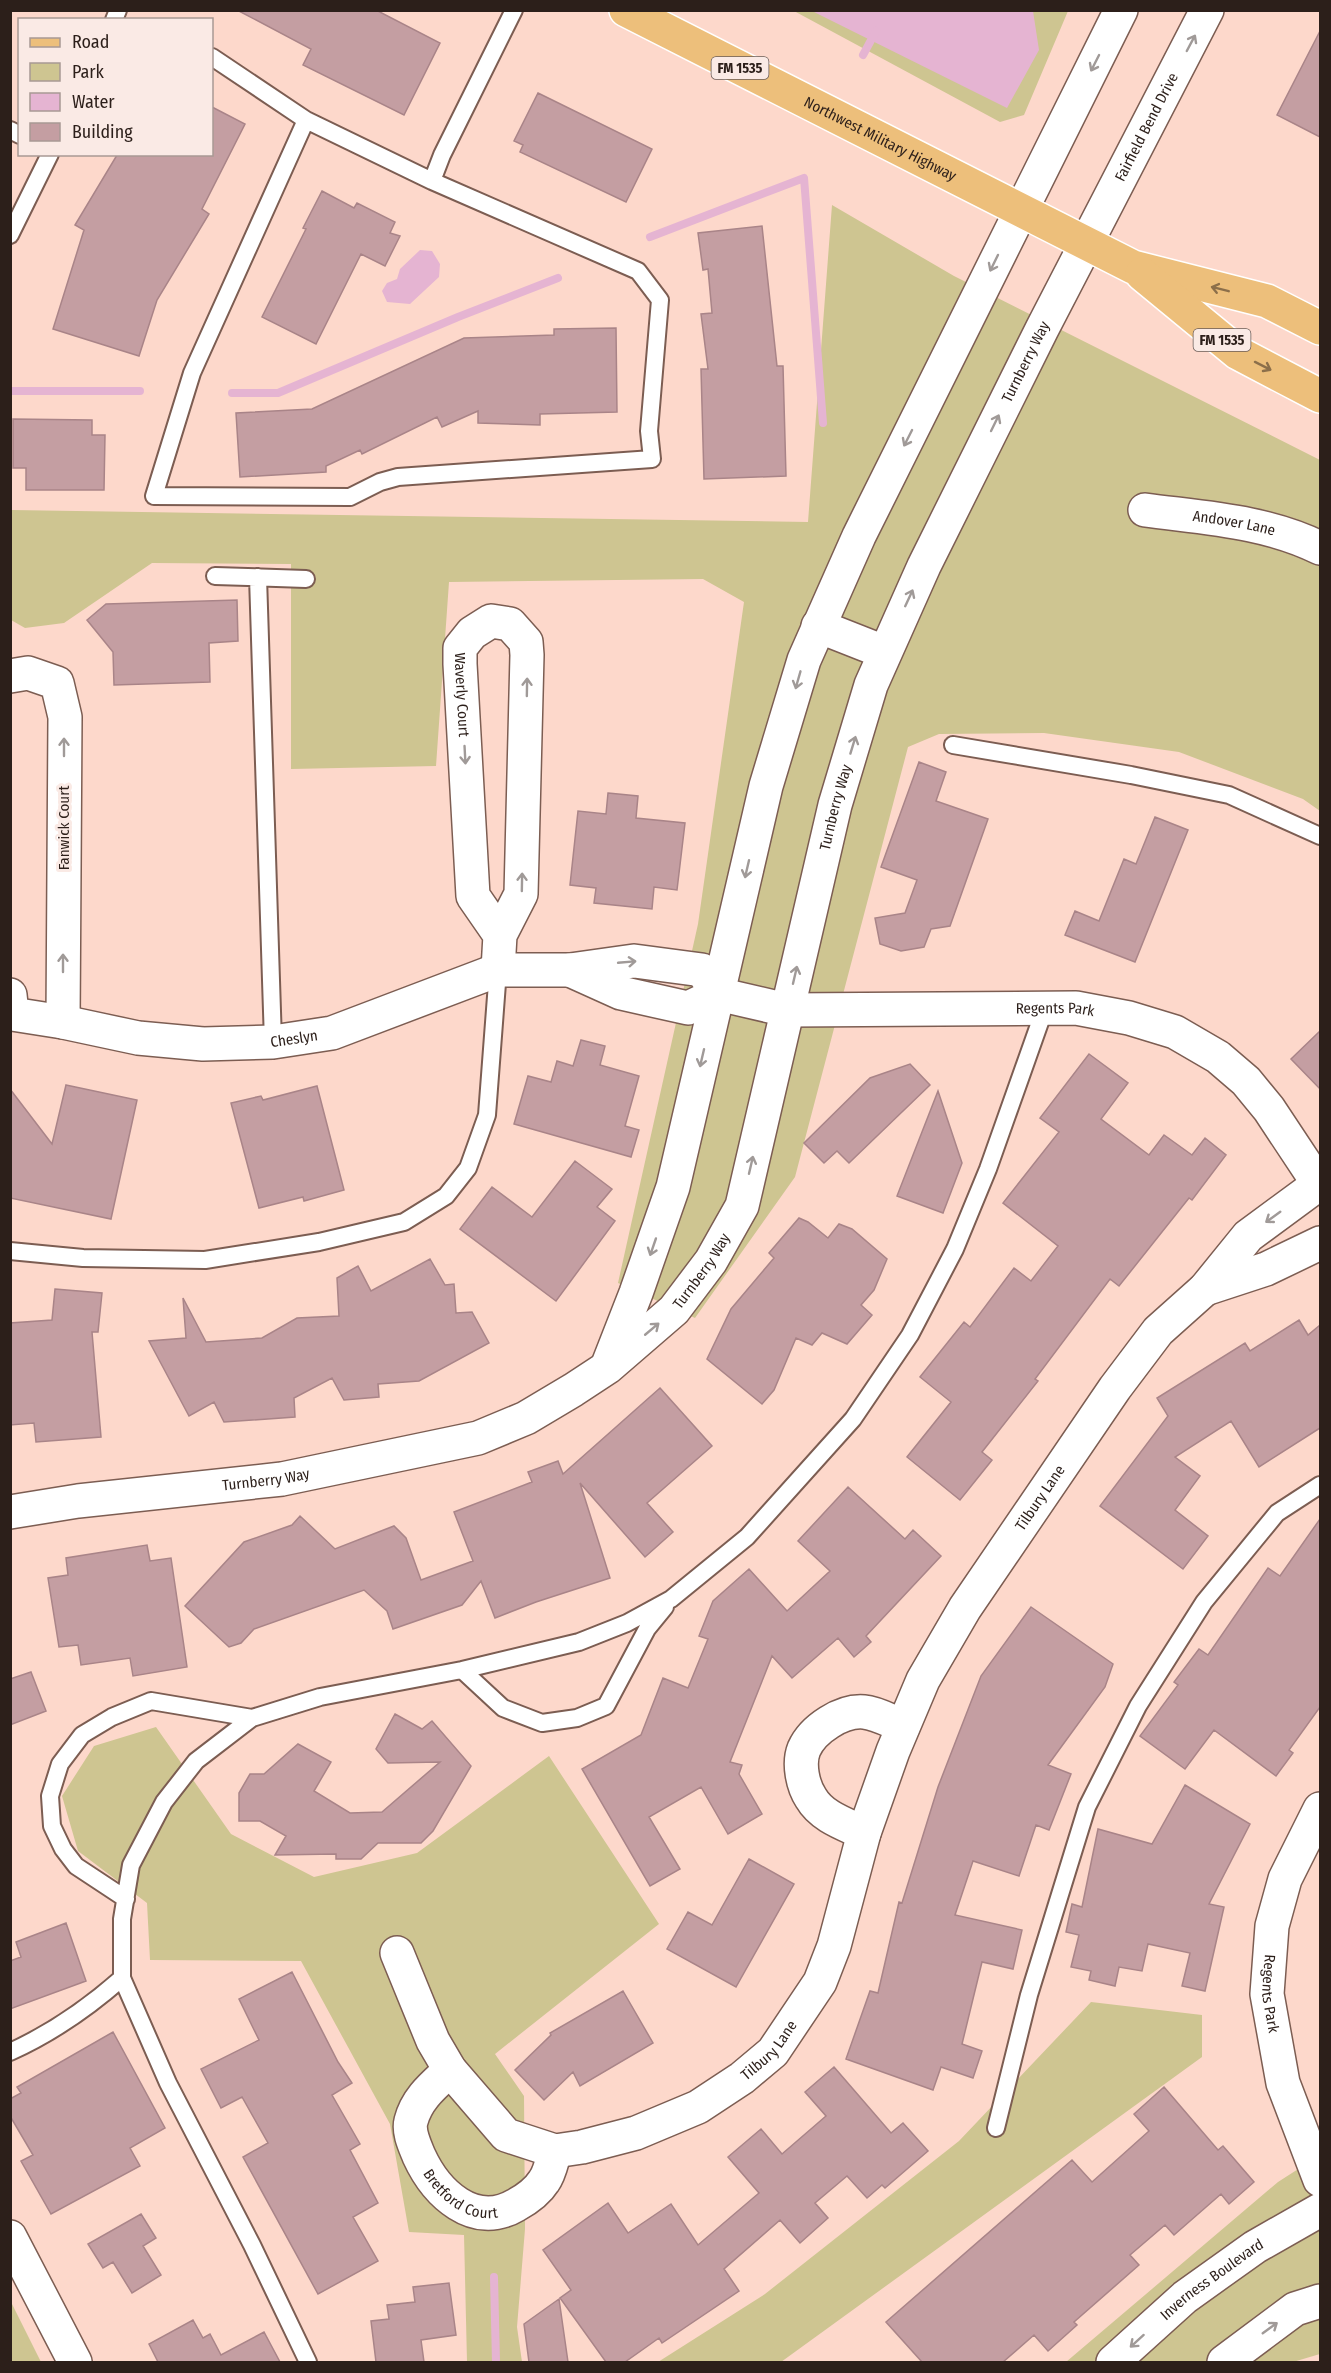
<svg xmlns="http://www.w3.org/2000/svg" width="1331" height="2373" font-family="'Fira Sans Condensed',sans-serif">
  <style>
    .green { fill: #cec591 }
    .water { fill: #e5b4d2 }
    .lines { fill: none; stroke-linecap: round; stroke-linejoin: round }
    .stream { stroke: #e5b4d2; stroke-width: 8 }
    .building { fill: #c49ea2; stroke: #a98488; stroke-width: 1.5 }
    .lane-casing { stroke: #7c5d52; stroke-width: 20 }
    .street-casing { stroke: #7c5d52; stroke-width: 36 }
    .primary-casing { stroke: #fff; stroke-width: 36 }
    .lane { stroke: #fff; stroke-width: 16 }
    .street { stroke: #fff; stroke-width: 33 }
    .primary { stroke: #edbf7b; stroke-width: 33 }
    .oneway { stroke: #a09a98 }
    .oneway2 { stroke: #8c6f4a }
    .labels { text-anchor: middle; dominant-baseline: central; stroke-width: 6; stroke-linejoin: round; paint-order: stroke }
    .shield { fill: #faeae5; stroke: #6a5c57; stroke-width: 1.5 }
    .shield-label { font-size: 14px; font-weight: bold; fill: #2c1f1a }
    .street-label { font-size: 15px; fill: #2c1f1a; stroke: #faeae5 }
  </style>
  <rect width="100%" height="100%" fill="#fdd8cb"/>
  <path class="green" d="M 794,11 L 1068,11 L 1024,115 L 1000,122 Z
    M 832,205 L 954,276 L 1320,460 L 1320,811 L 1303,799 L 1179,752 L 1044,733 L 939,734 L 908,747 L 795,1177 L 695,1318 L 618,1283 L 698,924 L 744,602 L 703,579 L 449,582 L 436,766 L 291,769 L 291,564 L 152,563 L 64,623 L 25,628 L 11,620 L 11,510 L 808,522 Z
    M 156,1727 L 231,1834 L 314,1877 L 417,1853 L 549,1756 L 659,1924 L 495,2054 L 524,2096 L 525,2229 L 517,2327 L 522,2362 L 467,2362 L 464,2235 L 409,2232 L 390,2124 L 301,1961 L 150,1960 L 147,1903 L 78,1851 L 62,1796 L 94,1746 Z
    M 1091,2002 L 1202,2015 L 1202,2057 L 781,2362 L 658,2362 L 765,2294 L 959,2141 Z
    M 1320,2155 L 1320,2354 L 1293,2362 L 1066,2362 L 1278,2182 Z
    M 10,2302 L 11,2302 L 41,2362 L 11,2362 Z"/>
  <path class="water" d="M 812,11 L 1033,11 L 1039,50 L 1007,108 Z
    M 420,250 L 432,251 L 440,264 L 439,277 L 410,304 L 387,302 L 382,291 L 387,283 L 397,279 L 400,269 Z"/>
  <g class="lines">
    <path class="stream" d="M 863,55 L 876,31
      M 650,237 L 804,178 L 823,423
      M 10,391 L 140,391
      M 232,393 L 278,393 L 458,317 L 558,278
      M 494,2277 L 496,2362"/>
  </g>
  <path class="building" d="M 237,10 L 376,10 L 440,43 L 404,115 L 303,65 L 311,49 Z
    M 1320,31 L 1320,137 L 1277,115 Z
    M 538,93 L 652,149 L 626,202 L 520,152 L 523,145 L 514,141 Z
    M 212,107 L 245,124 L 202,209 L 209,214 L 157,300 L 139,356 L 53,329 L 84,230 L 75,225 L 117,155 L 212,154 Z
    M 322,191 L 354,208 L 357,203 L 395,222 L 390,233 L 400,236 L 385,266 L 361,254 L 316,344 L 262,317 L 306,229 L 303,228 Z
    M 762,226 L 777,366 L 783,366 L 786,476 L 704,479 L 701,369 L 708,369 L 701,314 L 712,313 L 708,269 L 703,270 L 698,233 Z
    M 616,328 L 617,412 L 540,414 L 540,425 L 478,423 L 478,411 L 442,427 L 437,417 L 362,454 L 360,450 L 326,466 L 326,472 L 240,477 L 236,413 L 312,409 L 464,338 L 554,335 L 554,329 Z
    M 13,419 L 92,420 L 92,435 L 105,435 L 104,490 L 26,490 L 26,468 L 13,468 Z
    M 237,600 L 238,641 L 209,643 L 210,682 L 114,685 L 113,652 L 87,620 L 106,604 Z
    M 919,762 L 946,772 L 936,801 L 988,819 L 950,926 L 931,929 L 924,947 L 901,951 L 880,944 L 875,918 L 905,913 L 917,880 L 881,867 Z
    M 608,793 L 638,796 L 636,818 L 685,823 L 677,890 L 654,887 L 652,909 L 594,903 L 596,888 L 570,885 L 578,811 L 606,814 Z
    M 1155,817 L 1188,830 L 1135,962 L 1065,935 L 1075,911 L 1099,921 L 1124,859 L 1136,864 Z
    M 1320,1031 L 1320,1089 L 1291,1059 Z
    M 581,1040 L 605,1046 L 600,1065 L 639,1076 L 625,1126 L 639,1130 L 631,1157 L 514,1124 L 528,1076 L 551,1082 L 557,1061 L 573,1066 Z
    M 1089,1054 L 1128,1083 L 1101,1119 L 1149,1155 L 1164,1135 L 1192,1155 L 1205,1138 L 1226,1155 L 1192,1200 L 1189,1198 L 1119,1286 L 1110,1279 L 1035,1379 L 1038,1381 L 982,1452 L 992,1460 L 960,1500 L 907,1457 L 951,1402 L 920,1377 L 964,1322 L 970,1327 L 1014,1268 L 1031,1281 L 1058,1246 L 1003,1203 L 1059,1132 L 1040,1118 Z
    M 910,1064 L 930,1085 L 849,1163 L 837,1151 L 824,1163 L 804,1143 L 870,1078 Z
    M 66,1085 L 137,1100 L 111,1219 L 10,1198 L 10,1089 L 52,1144 Z
    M 317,1086 L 344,1190 L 304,1201 L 303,1197 L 259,1208 L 231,1103 L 261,1096 L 263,1100 Z
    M 938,1091 L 962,1163 L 943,1213 L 897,1196 Z
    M 575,1161 L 612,1189 L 597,1207 L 615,1221 L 556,1301 L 460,1229 L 492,1187 L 532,1217 Z
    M 799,1218 L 808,1222 L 828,1238 L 839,1224 L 852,1229 L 887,1259 L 874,1290 L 861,1305 L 872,1315 L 847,1344 L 822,1333 L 812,1345 L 796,1338 L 774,1390 L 762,1404 L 707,1359 L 731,1309 L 774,1258 L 769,1253 Z
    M 430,1259 L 445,1285 L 454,1284 L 456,1313 L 472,1312 L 489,1343 L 419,1381 L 378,1384 L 379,1397 L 344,1400 L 332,1378 L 294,1398 L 295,1417 L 224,1422 L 214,1402 L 189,1416 L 149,1341 L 186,1338 L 183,1298 L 206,1342 L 262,1338 L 297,1318 L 339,1316 L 337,1278 L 358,1266 L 371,1291 Z
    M 55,1289 L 102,1293 L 98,1332 L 92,1332 L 101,1437 L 36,1442 L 34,1423 L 10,1425 L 10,1323 L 52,1320 Z
    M 1299,1320 L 1308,1335 L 1320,1325 L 1320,1428 L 1259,1467 L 1231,1421 L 1175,1457 L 1200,1476 L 1175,1510 L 1208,1536 L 1183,1569 L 1100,1506 L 1168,1416 L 1157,1398 L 1245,1343 L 1250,1351 Z
    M 660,1388 L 712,1446 L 647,1503 L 673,1532 L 645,1557 L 580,1483 L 610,1578 L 536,1602 L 495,1618 L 481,1581 L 462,1605 L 393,1629 L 387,1611 L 364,1590 L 254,1629 L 241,1643 L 229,1647 L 185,1606 L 244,1542 L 292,1525 L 300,1516 L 335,1549 L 394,1526 L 406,1538 L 421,1580 L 473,1561 L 454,1512 L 532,1482 L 528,1472 L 558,1461 L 563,1474 Z
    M 848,1487 L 905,1539 L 913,1530 L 941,1556 L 866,1636 L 871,1642 L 854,1657 L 838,1638 L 792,1678 L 772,1656 L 730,1762 L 742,1765 L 739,1774 L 762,1814 L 728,1834 L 701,1787 L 649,1817 L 680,1869 L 650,1886 L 582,1769 L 641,1735 L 663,1678 L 688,1688 L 708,1639 L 699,1636 L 713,1601 L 749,1569 L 787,1611 L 830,1571 L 798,1541 Z
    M 1320,1519 L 1320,1707 L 1289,1750 L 1293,1753 L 1276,1776 L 1214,1730 L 1185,1769 L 1140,1736 L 1178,1685 L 1174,1682 L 1199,1649 L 1208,1655 L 1268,1568 L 1280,1576 Z
    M 147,1545 L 150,1561 L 171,1558 L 187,1667 L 133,1676 L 130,1658 L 81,1665 L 78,1645 L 59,1647 L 48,1578 L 68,1575 L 66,1558 Z
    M 1031,1607 L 1113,1664 L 1105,1687 L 1048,1765 L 1071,1774 L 1049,1830 L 1036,1825 L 1019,1876 L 973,1861 L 955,1915 L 1022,1930 L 1013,1969 L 982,1962 L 962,2044 L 982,2051 L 973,2078 L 941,2067 L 933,2090 L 846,2059 L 870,1991 L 878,1993 L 899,1902 L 902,1903 L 938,1787 L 981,1676 Z
    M 31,1672 L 46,1711 L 10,1725 L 10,1679 Z
    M 395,1714 L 422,1729 L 432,1721 L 471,1766 L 433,1831 L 421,1843 L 378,1843 L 361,1859 L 336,1859 L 336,1854 L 275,1855 L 286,1836 L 260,1821 L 239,1821 L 239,1793 L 250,1774 L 264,1774 L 298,1744 L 331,1762 L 314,1791 L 350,1813 L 382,1812 L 440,1762 L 388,1763 L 376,1749 Z
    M 1185,1785 L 1250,1824 L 1209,1904 L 1224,1907 L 1205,1991 L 1182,1986 L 1190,1953 L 1148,1944 L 1142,1971 L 1119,1967 L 1115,1986 L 1089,1980 L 1091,1971 L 1071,1967 L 1079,1935 L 1066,1932 L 1072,1904 L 1082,1907 L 1098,1829 L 1152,1844 Z
    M 749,1859 L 794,1884 L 736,1987 L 667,1949 L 688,1912 L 712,1925 Z
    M 66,1923 L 86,1981 L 10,2009 L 10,1961 L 21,1957 L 16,1942 Z
    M 292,1972 L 338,2062 L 352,2083 L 332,2095 L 360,2144 L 350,2150 L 378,2203 L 353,2217 L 378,2261 L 318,2294 L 243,2157 L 268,2143 L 242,2097 L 221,2108 L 201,2069 L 259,2040 L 239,1999 Z
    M 623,1991 L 653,2043 L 580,2086 L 573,2072 L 544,2100 L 515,2070 L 551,2035 L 550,2033 Z
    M 113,2032 L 165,2128 L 130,2148 L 140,2166 L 51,2214 L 21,2161 L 33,2155 L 10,2116 L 10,2099 L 21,2093 L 17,2087 Z
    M 834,2067 L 891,2133 L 903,2123 L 928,2151 L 885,2188 L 882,2185 L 867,2198 L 847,2176 L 815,2203 L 828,2218 L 800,2243 L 780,2220 L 724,2269 L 739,2291 L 662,2343 L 659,2338 L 625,2362 L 606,2362 L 560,2298 L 571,2290 L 543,2250 L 608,2203 L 628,2233 L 671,2204 L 698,2245 L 759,2193 L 728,2157 L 761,2129 L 782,2154 L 826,2116 L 805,2092 Z
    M 1164,2087 L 1218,2150 L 1223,2146 L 1254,2182 L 1229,2204 L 1221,2194 L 1174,2235 L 1165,2225 L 1130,2255 L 1139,2265 L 1074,2322 L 1077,2325 L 1048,2351 L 1034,2335 L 1003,2362 L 922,2362 L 886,2322 L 1072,2160 L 1092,2182 L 1149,2131 L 1134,2114 Z
    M 141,2214 L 156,2238 L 143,2246 L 161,2275 L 132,2293 L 113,2262 L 103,2268 L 88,2244 Z
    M 449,2283 L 456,2335 L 421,2340 L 424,2362 L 376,2362 L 371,2321 L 389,2319 L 387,2305 L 415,2302 L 413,2287 Z
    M 559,2299 L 568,2362 L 529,2362 L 524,2324 Z
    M 193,2320 L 203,2338 L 210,2334 L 221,2355 L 264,2332 L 280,2362 L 158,2362 L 149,2344 Z"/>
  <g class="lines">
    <defs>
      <path id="lane" d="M 114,20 L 118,10
        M 212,57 L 306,120 L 192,373 L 154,496 L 350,497 L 380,482 L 398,477 L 652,459 L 649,431 L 660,300 L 638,271 L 432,181 L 442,155 L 514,10
        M 306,120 L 432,181
        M 10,130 L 20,135
        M 10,235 L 50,154
        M 215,576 L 306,579
        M 258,577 L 273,1042
        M 953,745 L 1131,775 L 1229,795 L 1320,836
        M 10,1251 L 83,1258 L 205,1260 L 319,1242 L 404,1222 L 446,1196 L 468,1168 L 487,1115 L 498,970
        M 462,1670 L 503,1708 L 542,1723 L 577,1718 L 606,1706 L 647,1629 L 665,1607
        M 126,1899 L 76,1866 L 63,1849 L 52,1826 L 50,1796 L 60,1764 L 82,1735 L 112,1717 L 151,1701 L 252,1718
        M 10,2052 C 52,2033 88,2008 122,1978
        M 996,2128 L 1029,1995 L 1087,1807 L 1138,1706 L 1204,1602 L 1277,1513 L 1320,1485
        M 308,2362 L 252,2245 L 168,2083 L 122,1978 L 122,1919 L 131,1865 L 164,1802 L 196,1761 L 252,1718 L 320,1697 L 462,1670 L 579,1642 L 627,1623 L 671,1599 L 747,1537 L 853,1419 L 910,1335 L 955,1249 L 988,1169 L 1045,1008"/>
      <g id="street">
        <path id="s1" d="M 1145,510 C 1204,518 1266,521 1320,548"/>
        <path d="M 818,626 L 884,652"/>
        <path d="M 10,676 L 28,673 L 57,683 L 65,717 L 63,1022"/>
        <path id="s2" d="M 498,970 L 500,935 L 521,894 L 527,655 L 526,642 L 510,624 L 491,621 L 472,633 L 460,648 L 460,664 L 473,896 L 500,935"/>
        <path d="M 570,970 L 621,993 L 688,1008 L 718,994"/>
        <path id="s3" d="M 718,994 L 787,1010 L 1076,1008 L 1129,1018 L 1175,1032 L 1218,1057 L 1246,1081 L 1269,1109 L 1320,1186"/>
        <path id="s4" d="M 10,995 L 12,1014 L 63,1022 L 138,1038 L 203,1044 L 273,1042 L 332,1033 L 498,970 L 570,970 L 634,961 L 702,970 L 718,994"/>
        <path d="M 1205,1289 L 1266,1269 L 1320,1243"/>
        <path d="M 609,1362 L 636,1293 L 673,1187 L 766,786 L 804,660 L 859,536 L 1121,10"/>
        <path id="s5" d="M 10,1512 L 78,1501 L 282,1479 L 478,1438 L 526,1418 L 573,1390 L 608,1367 L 674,1310 L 711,1261 L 742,1206 L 835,805 L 871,685 L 924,566 L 1042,329 L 1207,10"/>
        <path id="s6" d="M 1320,1809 L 1285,1879 L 1272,1926 L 1267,1994 L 1283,2083 L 1320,2180"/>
        <path d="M 864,1833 C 845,1824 822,1817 811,1798 C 803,1786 798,1764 804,1749 C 813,1729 842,1710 864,1712 C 877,1713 892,1722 903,1726"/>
        <path id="s7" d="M 397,1953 L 433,2041 L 450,2070 L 506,2135 L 555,2151 L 582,2147 L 636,2133 L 698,2107 L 742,2078 L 773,2052 L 820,1982 L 834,1946 L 864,1833 L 893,1751 L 923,1680 L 965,1608 L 1115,1388 L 1158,1331 L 1205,1289 L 1248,1236 L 1320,1183"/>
        <path id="s8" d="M 450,2070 C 434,2085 417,2098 411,2121 C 408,2132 415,2146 419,2156 C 436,2193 474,2230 516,2205 C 527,2199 537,2192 544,2181 C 550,2173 552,2160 555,2151"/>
        <path d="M 10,2237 L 75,2362"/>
        <path id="s9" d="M 1113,2362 L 1185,2297 L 1255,2247 L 1320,2210"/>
        <path d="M 1224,2362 L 1295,2309 L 1320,2301"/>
      </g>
      <g id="primary">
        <path id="s10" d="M 626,10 L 1133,267 L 1267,301 L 1320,328"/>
        <path d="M 1142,274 L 1238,353 L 1320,396"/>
      </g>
    </defs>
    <use href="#lane" class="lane-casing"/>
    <use href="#street" class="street-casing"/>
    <use href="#primary" class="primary-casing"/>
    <use href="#lane" class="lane"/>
    <use href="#street" class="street"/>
    <use href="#primary" class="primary"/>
  </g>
  <defs><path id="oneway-shaft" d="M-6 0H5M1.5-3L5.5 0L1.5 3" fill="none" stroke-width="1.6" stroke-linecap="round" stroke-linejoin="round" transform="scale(1.5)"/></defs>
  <g class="oneway">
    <use href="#oneway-shaft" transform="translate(1191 43) rotate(-62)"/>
    <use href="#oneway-shaft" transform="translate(1095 63) rotate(117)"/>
    <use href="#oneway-shaft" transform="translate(994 263) rotate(116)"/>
    <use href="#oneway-shaft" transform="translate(995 423) rotate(-64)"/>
    <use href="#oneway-shaft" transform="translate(908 438) rotate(117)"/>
    <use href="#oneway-shaft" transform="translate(909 598) rotate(-65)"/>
    <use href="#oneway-shaft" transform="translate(798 680) rotate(106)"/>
    <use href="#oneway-shaft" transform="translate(527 687) rotate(-89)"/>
    <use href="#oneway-shaft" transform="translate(853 745) rotate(-73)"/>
    <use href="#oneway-shaft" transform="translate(64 747) rotate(-90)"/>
    <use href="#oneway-shaft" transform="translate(465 755) rotate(87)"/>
    <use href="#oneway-shaft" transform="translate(747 869) rotate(103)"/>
    <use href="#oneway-shaft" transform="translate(522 882) rotate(-89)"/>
    <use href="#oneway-shaft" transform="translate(627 962) rotate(-5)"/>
    <use href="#oneway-shaft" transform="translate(63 963) rotate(-90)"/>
    <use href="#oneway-shaft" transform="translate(795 975) rotate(-77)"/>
    <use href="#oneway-shaft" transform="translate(702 1058) rotate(103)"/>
    <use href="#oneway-shaft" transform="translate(751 1165) rotate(-77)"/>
    <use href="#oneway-shaft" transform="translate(1273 1217) rotate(144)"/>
    <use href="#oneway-shaft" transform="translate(653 1247) rotate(109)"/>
    <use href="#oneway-shaft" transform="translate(652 1329) rotate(-40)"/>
    <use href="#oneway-shaft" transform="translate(1270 2328) rotate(-36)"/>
    <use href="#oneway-shaft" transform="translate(1137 2341) rotate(138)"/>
  </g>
  <g class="oneway2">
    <use href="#oneway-shaft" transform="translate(1220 289) rotate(-166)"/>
    <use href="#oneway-shaft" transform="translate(1263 366) rotate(27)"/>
  </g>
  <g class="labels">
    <g class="shield">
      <rect x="711.5" y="57" width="57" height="22" rx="4.5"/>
      <rect x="1193.5" y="329" width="57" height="22" rx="4.5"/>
    </g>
    <g class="shield-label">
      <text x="740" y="68">FM 1535</text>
      <text x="1222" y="340">FM 1535</text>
    </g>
    <g class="street-label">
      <text stroke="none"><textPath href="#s5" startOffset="1994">Fairfield Bend Drive</textPath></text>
      <text stroke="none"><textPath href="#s10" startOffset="285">Northwest Military Highway</textPath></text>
      <text stroke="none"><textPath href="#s5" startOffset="1730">Turnberry Way</textPath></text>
      <text stroke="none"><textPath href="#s1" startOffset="90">Andover Lane</textPath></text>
      <text stroke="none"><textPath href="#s2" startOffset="465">Waverly Court</textPath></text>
      <text stroke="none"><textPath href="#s5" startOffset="1244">Turnberry Way</textPath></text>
      <text transform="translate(64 828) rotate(-90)">Fanwick Court</text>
      <text stroke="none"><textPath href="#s3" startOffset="339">Regents Park</textPath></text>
      <text stroke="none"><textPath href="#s4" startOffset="304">Cheslyn</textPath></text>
      <text stroke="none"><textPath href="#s5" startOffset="758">Turnberry Way</textPath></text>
      <text stroke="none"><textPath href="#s5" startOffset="258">Turnberry Way</textPath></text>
      <text stroke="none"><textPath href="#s7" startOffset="1130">Tilbury Lane</textPath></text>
      <text stroke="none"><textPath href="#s6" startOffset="195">Regents Park</textPath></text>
      <text stroke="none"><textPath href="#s7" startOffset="508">Tilbury Lane</textPath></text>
      <text stroke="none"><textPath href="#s8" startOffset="162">Bretford Court</textPath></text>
      <text stroke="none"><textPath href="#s9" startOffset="129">Inverness Boulevard</textPath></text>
    </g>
  </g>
  <rect width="1331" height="2373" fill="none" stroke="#2c1f1a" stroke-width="24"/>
  <rect x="18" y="18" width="195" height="138" fill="#faeae5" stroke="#a89994" stroke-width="1.5"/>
  <rect x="30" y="38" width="30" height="9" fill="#edbf7b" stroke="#a89994" stroke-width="1.5"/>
  <text x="72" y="48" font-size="18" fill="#2c1f1a">Road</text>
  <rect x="30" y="63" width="30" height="18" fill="#cec591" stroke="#a89994" stroke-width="1.5"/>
  <text x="72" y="78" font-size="18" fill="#2c1f1a">Park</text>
  <rect x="30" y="93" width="30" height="18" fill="#e5b4d2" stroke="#a89994" stroke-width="1.5"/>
  <text x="72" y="108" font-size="18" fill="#2c1f1a">Water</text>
  <rect x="30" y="123" width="30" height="18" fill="#c49ea2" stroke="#a89994" stroke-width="1.5"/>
  <text x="72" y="138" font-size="18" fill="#2c1f1a">Building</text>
</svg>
